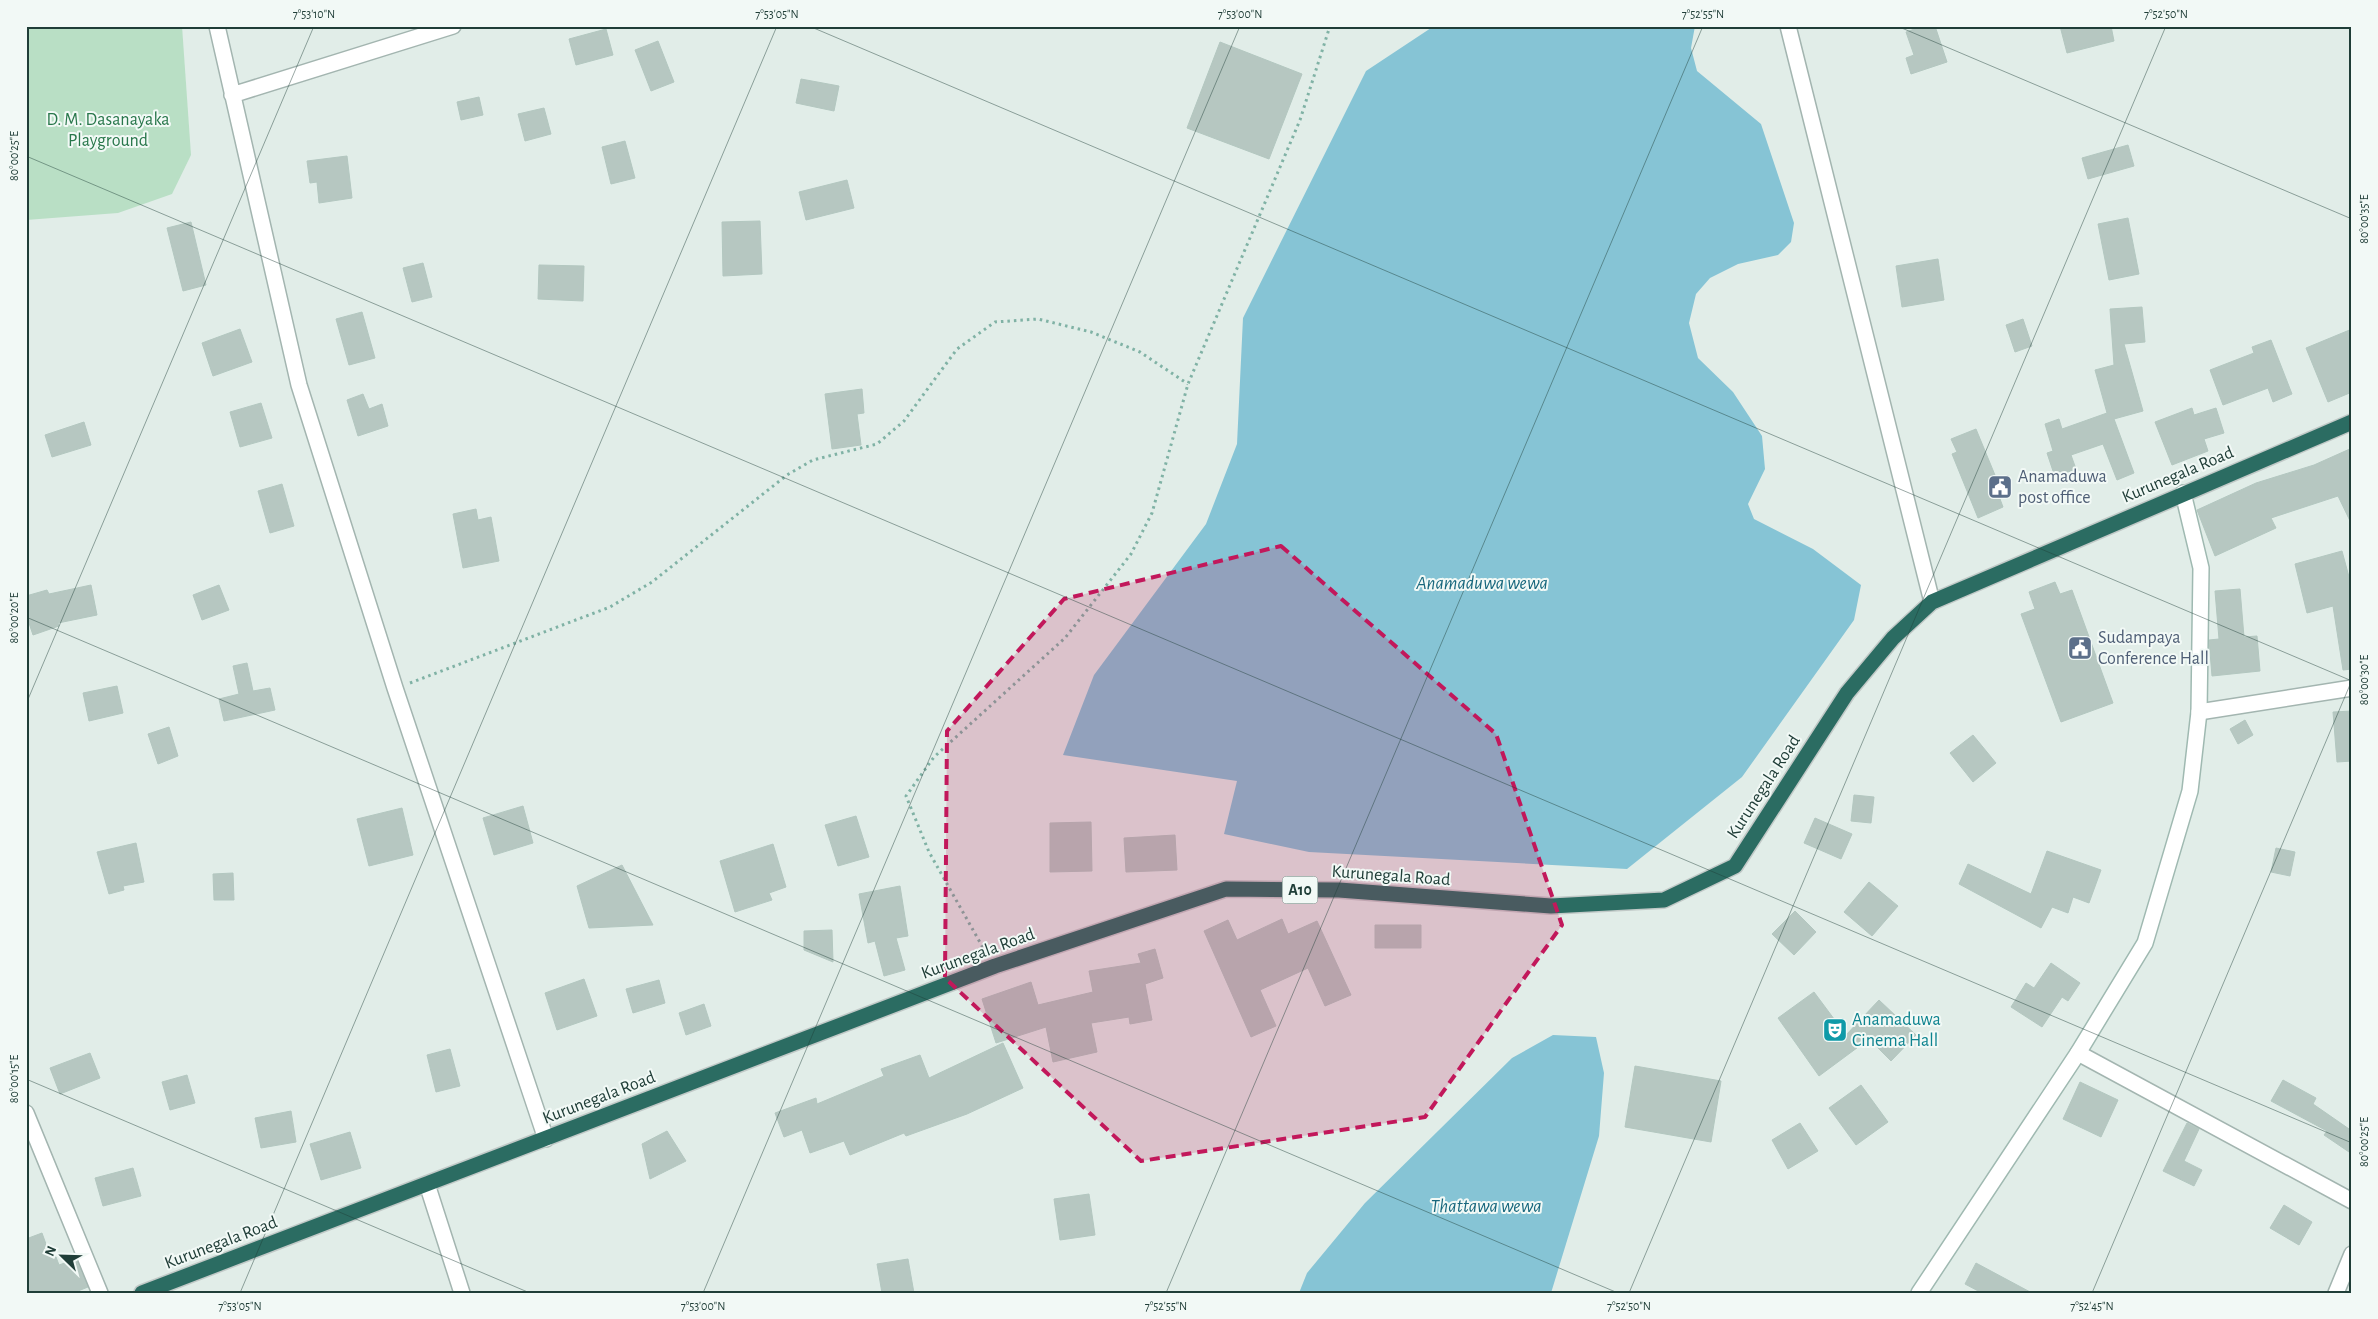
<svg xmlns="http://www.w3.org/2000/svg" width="2378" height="1319" font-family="'Alegreya Sans',sans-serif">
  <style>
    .green { fill: #b9dfc5 }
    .water { fill: #86c4d5 }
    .building { fill: #b6c7c1; stroke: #b3c7c0 }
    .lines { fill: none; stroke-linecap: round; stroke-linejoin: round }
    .street-casing { stroke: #a3b5b0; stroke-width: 18 }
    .secondary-casing { stroke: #9fb9b1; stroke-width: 18 }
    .highway-casing { stroke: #c1c9c7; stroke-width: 18 }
    .path { stroke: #80b2a5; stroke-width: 3; stroke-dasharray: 2.5 4; stroke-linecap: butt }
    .street { stroke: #fff; stroke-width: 15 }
    .secondary { stroke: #fff; stroke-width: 15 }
    .highway { stroke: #2b6c62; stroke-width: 15 }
    .marked { fill: #c2185b; fill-opacity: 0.2; stroke: #c2185b; stroke-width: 4; stroke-dasharray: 10 6; stroke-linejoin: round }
    .ticks { fill: none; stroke: #203e38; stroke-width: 1; stroke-opacity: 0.45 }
    .labels { text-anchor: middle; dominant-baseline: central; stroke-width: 4; stroke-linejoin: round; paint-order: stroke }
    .shield { fill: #f2f9f6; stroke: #5f7671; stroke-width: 1 }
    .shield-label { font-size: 16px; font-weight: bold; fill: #203e38 }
    .park-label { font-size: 18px; fill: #28774b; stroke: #f2f9f6 }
    .street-label { font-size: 18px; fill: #203e38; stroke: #f2f9f6 }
    .service-label { font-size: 18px; fill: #4e5e75; stroke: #f2f9f6; text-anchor: start }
    .culture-label { font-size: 18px; fill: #0d838f; stroke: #f2f9f6; text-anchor: start }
    .water-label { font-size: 19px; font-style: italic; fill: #17677d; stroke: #f2f9f6 }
    .neatline { fill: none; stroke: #203e38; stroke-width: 2 }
    .ticks-label { font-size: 12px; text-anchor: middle; fill: #203e38 }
  </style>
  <rect width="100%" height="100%" fill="#e1ede8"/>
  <path class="green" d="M 26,26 L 182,26 L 191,155 L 172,194 L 118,213 L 26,220 Z"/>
  <path class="water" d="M 1434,26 L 1695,26 L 1691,48 L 1697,71 L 1761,124 L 1794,223 L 1791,242 L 1778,255 L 1738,264 L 1710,278 L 1696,294 L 1689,323 L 1698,358 L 1733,392 L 1762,436 L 1765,469 L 1748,504 L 1754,519 L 1813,549 L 1861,585 L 1854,620 L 1742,777 L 1627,869 L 1309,852 L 1224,834 L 1237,781 L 1063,755 L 1094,675 L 1206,524 L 1237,444 L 1243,318 L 1366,71 Z
    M 1553,1035 L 1596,1037 L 1604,1073 L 1599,1136 L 1551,1293 L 1299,1293 L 1307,1273 L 1365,1203 L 1512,1058 Z"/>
  <path class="building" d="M 1923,26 L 1935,26 L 1947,62 L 1911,74 L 1906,58 L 1914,55 L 1906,32 Z
    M 2060,26 L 2111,26 L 2114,41 L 2067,53 Z
    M 606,29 L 613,55 L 576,65 L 569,39 Z
    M 658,41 L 674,82 L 651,91 L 635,50 Z
    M 1220,42 L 1302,74 L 1269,159 L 1187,128 Z
    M 801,79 L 839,86 L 834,111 L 796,103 Z
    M 479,97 L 483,115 L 461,120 L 457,102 Z
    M 544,108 L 551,134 L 525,141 L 518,114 Z
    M 625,141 L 635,178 L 611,184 L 602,147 Z
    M 2128,145 L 2134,166 L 2088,179 L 2082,158 Z
    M 347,156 L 352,198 L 319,203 L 317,182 L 310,183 L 307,161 Z
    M 847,180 L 854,208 L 806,220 L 799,192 Z
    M 2128,218 L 2139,274 L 2109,280 L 2098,224 Z
    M 760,221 L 762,274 L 723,276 L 722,222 Z
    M 191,222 L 206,285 L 183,291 L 167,228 Z
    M 1938,259 L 1944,300 L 1902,307 L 1896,266 Z
    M 423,263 L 432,297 L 412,302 L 403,268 Z
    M 539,265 L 584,266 L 583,301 L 538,299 Z
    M 2142,307 L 2145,342 L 2124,344 L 2143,411 L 2114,419 L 2134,473 L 2117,480 L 2103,444 L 2071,455 L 2076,469 L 2055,477 L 2047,453 L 2053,451 L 2045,424 L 2059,419 L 2062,429 L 2107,413 L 2095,370 L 2114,365 L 2110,309 Z
    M 362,312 L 375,358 L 349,365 L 336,319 Z
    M 2023,319 L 2032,346 L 2015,352 L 2006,325 Z
    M 240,329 L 252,362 L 213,376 L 202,343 Z
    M 2352,329 L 2352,392 L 2328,402 L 2306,348 Z
    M 2271,340 L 2292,394 L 2273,402 L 2268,388 L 2223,405 L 2210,370 L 2254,353 L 2252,347 Z
    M 862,389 L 864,413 L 857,414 L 861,445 L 832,449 L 825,394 Z
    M 363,394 L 369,409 L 382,404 L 388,426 L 358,436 L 347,400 Z
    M 261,403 L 272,438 L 240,447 L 230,412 Z
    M 2192,408 L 2194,415 L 2216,408 L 2224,433 L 2204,439 L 2208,451 L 2172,465 L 2155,422 Z
    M 84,422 L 91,445 L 52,457 L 45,435 Z
    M 1976,429 L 2004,497 L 2000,499 L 2003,507 L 1978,518 L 1952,454 L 1957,452 L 1951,439 Z
    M 2352,448 L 2352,525 L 2338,496 L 2271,518 L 2276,528 L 2215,556 L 2197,510 L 2256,483 L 2314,465 Z
    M 282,484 L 294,526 L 270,533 L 258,491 Z
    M 476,509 L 478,520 L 491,517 L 499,561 L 463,568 L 453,514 Z
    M 2342,551 L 2352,588 L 2352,669 L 2343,670 L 2333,606 L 2307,613 L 2295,564 Z
    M 2055,582 L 2060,594 L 2072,590 L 2113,703 L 2061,722 L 2021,614 L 2035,609 L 2029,592 Z
    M 91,585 L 97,615 L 58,623 L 59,626 L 33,635 L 26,614 L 26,596 L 47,590 L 49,594 Z
    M 219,585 L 229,610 L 202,620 L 193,595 Z
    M 2240,589 L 2244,637 L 2257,636 L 2260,671 L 2212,676 L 2209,640 L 2219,639 L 2215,591 Z
    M 247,663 L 253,691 L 270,688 L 275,710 L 224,721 L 219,699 L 239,694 L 233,666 Z
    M 117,686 L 123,713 L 89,721 L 83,693 Z
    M 2352,711 L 2352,761 L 2337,762 L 2333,712 Z
    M 2245,720 L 2253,735 L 2238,744 L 2230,729 Z
    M 169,727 L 178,756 L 158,764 L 148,734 Z
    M 1973,735 L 1996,763 L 1973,782 L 1950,753 Z
    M 1854,795 L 1874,797 L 1871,823 L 1851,821 Z
    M 523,806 L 533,843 L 494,855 L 483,818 Z
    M 402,808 L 413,855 L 369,866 L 357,819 Z
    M 856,816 L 869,857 L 838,866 L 825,825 Z
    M 1815,818 L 1852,834 L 1841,859 L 1804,843 Z
    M 1091,822 L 1092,871 L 1050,872 L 1050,823 Z
    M 1175,835 L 1177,870 L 1126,872 L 1124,838 Z
    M 136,843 L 144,882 L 123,886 L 124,890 L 109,894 L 97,852 Z
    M 773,844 L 786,887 L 769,893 L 772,900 L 735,912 L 720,861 Z
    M 2276,848 L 2295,852 L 2290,876 L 2271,872 Z
    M 2047,851 L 2101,870 L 2089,903 L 2073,897 L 2068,913 L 2052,907 L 2041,928 L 1959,884 L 1968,864 L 2031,894 Z
    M 622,865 L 653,925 L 589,928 L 577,886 Z
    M 233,873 L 234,900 L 214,900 L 213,874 Z
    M 1869,882 L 1898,906 L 1872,936 L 1844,912 Z
    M 900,886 L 908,936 L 896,938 L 905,970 L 884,976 L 875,941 L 868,943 L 859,894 Z
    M 1795,911 L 1816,932 L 1794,955 L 1772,934 Z
    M 1282,919 L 1288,934 L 1317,921 L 1351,995 L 1325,1006 L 1308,968 L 1260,990 L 1276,1026 L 1251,1037 L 1204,931 L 1228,920 L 1237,940 Z
    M 1375,925 L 1421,925 L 1421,948 L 1375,948 Z
    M 832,930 L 833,962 L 804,950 L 804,931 Z
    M 1155,949 L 1163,978 L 1145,984 L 1152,1020 L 1130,1024 L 1129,1017 L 1091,1023 L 1097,1052 L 1053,1062 L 1046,1027 L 996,1043 L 982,999 L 1031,982 L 1038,1005 L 1093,992 L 1089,971 L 1141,963 L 1138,954 Z
    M 2051,963 L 2080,983 L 2068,1001 L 2062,997 L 2042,1027 L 2011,1007 L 2026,983 L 2034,988 Z
    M 584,979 L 597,1016 L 557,1030 L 545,993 Z
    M 659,980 L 665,1003 L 633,1013 L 626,989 Z
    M 1814,992 L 1846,1035 L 1879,1000 L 1916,1035 L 1891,1061 L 1869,1039 L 1819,1076 L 1778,1018 Z
    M 704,1004 L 711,1026 L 686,1035 L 679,1013 Z
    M 1003,1043 L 1023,1088 L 967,1114 L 906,1136 L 904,1133 L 850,1155 L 844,1141 L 810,1153 L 802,1130 L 784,1137 L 775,1113 L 816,1098 L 817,1104 L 884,1076 L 881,1069 L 920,1055 L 929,1078 Z
    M 450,1049 L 460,1086 L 436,1092 L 427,1055 Z
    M 90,1053 L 100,1078 L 60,1094 L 50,1068 Z
    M 1635,1066 L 1721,1081 L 1711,1142 L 1625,1127 Z
    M 187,1075 L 195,1103 L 170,1110 L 162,1082 Z
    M 2283,1080 L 2316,1098 L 2313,1104 L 2352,1131 L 2352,1154 L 2324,1135 L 2327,1131 L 2271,1101 Z
    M 2080,1082 L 2118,1100 L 2101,1137 L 2063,1119 Z
    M 1861,1085 L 1888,1122 L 1856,1145 L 1829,1108 Z
    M 291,1111 L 296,1142 L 261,1148 L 255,1118 Z
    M 1800,1123 L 1818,1151 L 1788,1169 L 1772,1140 Z
    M 2187,1123 L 2199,1129 L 2184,1161 L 2202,1170 L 2194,1186 L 2163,1171 Z
    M 667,1131 L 686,1161 L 650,1179 L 642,1144 Z
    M 350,1132 L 361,1168 L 321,1180 L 310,1144 Z
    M 133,1168 L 141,1196 L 103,1206 L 95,1178 Z
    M 1089,1194 L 1095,1235 L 1060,1240 L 1054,1199 Z
    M 2284,1205 L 2312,1222 L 2299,1245 L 2270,1228 Z
    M 42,1233 L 51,1258 L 56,1257 L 59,1265 L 76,1259 L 88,1287 L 73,1293 L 26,1293 L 26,1239 Z
    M 908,1259 L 914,1293 L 882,1293 L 877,1264 Z
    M 1976,1263 L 2032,1293 L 1982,1293 L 1965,1284 Z"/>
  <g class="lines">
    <defs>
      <path id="street" d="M 217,26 L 299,385 L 395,688 L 546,1139
        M 1788,26 L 1932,602
        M 232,95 L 453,26
        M 2199,712 L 2352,688
        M 2078,1053 L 2352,1201
        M 26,1113 L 100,1293
        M 427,1184 L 462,1293
        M 2336,1293 L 2352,1254"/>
      <path id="secondary" d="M 1919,1293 L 2078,1053 L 2145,943 L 2190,791 L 2199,712 L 2201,568 L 2183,493"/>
      <path id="highway" d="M 142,1293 L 995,966 L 1226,889 L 1339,890 L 1551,906 L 1664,900 L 1735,866 L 1847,693 L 1893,638 L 1932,602 L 2352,422"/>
    </defs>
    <use href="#street" class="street-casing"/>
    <use href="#secondary" class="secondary-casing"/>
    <use href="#highway" class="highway-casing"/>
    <path class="path" d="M 410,683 L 610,607 L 652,582 L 787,475 L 813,460 L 877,444 L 904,421 L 957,349 L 995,322 L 1038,319 L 1091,332 L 1140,352 L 1188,384
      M 986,953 L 929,852 L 906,796 L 934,757 L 1065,638 L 1131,554 L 1152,513 L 1188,384 L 1300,120 L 1330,26"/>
    <use href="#street" class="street"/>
    <use href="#secondary" class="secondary"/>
    <use href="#highway" class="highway"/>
  </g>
  <path class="marked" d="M 1281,546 L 1496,734 L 1562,925 L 1425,1117 L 1141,1161 L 945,978 L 947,731 L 1064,599 Z"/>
  <path class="ticks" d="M 809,26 L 2352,681M 1897,26 L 2352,219M 26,156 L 2352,1143M 26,617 L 1618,1293M 26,704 L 314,26M 26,1079 L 530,1293M 240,1293 L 777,26M 703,1293 L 1240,26M 1166,1293 L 1703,26M 1629,1293 L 2166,26M 2092,1293 L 2352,680"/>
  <defs>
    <symbol id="civic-square" viewBox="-11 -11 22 22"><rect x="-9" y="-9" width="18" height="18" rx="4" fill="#5c6f8a" stroke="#f2f9f6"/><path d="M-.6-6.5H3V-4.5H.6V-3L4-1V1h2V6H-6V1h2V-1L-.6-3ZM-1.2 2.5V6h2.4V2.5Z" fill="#fff"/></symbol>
    <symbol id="theatre-square" viewBox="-11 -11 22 22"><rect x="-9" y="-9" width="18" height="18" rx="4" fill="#0f9aa8" stroke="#f2f9f6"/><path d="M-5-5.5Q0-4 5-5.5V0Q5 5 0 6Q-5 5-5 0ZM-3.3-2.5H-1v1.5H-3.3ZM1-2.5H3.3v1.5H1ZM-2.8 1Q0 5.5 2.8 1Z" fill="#fff"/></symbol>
  </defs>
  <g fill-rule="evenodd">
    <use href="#civic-square" x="1986" y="473" width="28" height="28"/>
    <use href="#civic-square" x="2066" y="634" width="28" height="28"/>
    <use href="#theatre-square" x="1821" y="1016" width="28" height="28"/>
  </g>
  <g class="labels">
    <rect class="shield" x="1282.5" y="876.5" width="35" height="27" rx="4"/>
    <g class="shield-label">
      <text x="1300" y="890">A10</text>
    </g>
    <g class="park-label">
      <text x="108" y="120">D. M. Dasanayaka<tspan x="108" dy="21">Playground</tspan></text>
    </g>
    <g class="street-label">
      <text transform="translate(2178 475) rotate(-23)">Kurunegala Road</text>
      <text transform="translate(1764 787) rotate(-57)">Kurunegala Road</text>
      <text transform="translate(1391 876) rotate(4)">Kurunegala Road</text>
      <text transform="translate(978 954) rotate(-20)">Kurunegala Road</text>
      <text transform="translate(599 1098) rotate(-21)">Kurunegala Road</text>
      <text transform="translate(221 1243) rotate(-21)">Kurunegala Road</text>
    </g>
    <g class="service-label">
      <text x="2018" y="477">Anamaduwa<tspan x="2018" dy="21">post office</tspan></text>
      <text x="2098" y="638">Sudampaya<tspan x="2098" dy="21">Conference Hall</tspan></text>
    </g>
    <g class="culture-label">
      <text x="1852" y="1020">Anamaduwa<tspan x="1852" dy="21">Cinema Hall</tspan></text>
    </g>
    <g class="water-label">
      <text x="1482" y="583">Anamaduwa wewa</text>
      <text x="1486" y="1206">Thattawa wewa</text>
    </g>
  </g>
  <rect width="2378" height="1319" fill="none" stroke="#f2f9f6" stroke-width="55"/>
  <g transform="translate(62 1256) rotate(293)" stroke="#f2f9f6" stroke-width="4" paint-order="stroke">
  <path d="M0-4L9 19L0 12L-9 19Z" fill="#203e38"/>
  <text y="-8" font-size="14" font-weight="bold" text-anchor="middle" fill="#203e38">N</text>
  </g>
  <rect x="28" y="28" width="2322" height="1264" class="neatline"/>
  <g class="ticks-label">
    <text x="314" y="18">7°53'10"N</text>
    <text x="777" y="18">7°53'05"N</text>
    <text x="1240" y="18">7°53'00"N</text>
    <text x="1703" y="18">7°52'55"N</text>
    <text x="2166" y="18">7°52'50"N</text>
    <text transform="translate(14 156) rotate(-90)" y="4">80°00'25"E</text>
    <text transform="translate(2364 219) rotate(-90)" y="4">80°00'35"E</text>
    <text transform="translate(14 618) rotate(-90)" y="4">80°00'20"E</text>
    <text transform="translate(2364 680) rotate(-90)" y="4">80°00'30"E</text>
    <text transform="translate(14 1079) rotate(-90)" y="4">80°00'15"E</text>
    <text transform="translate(2364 1142) rotate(-90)" y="4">80°00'25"E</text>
    <text x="240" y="1310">7°53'05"N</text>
    <text x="703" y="1310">7°53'00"N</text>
    <text x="1166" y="1310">7°52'55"N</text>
    <text x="1629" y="1310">7°52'50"N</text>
    <text x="2092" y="1310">7°52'45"N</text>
  </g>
</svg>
